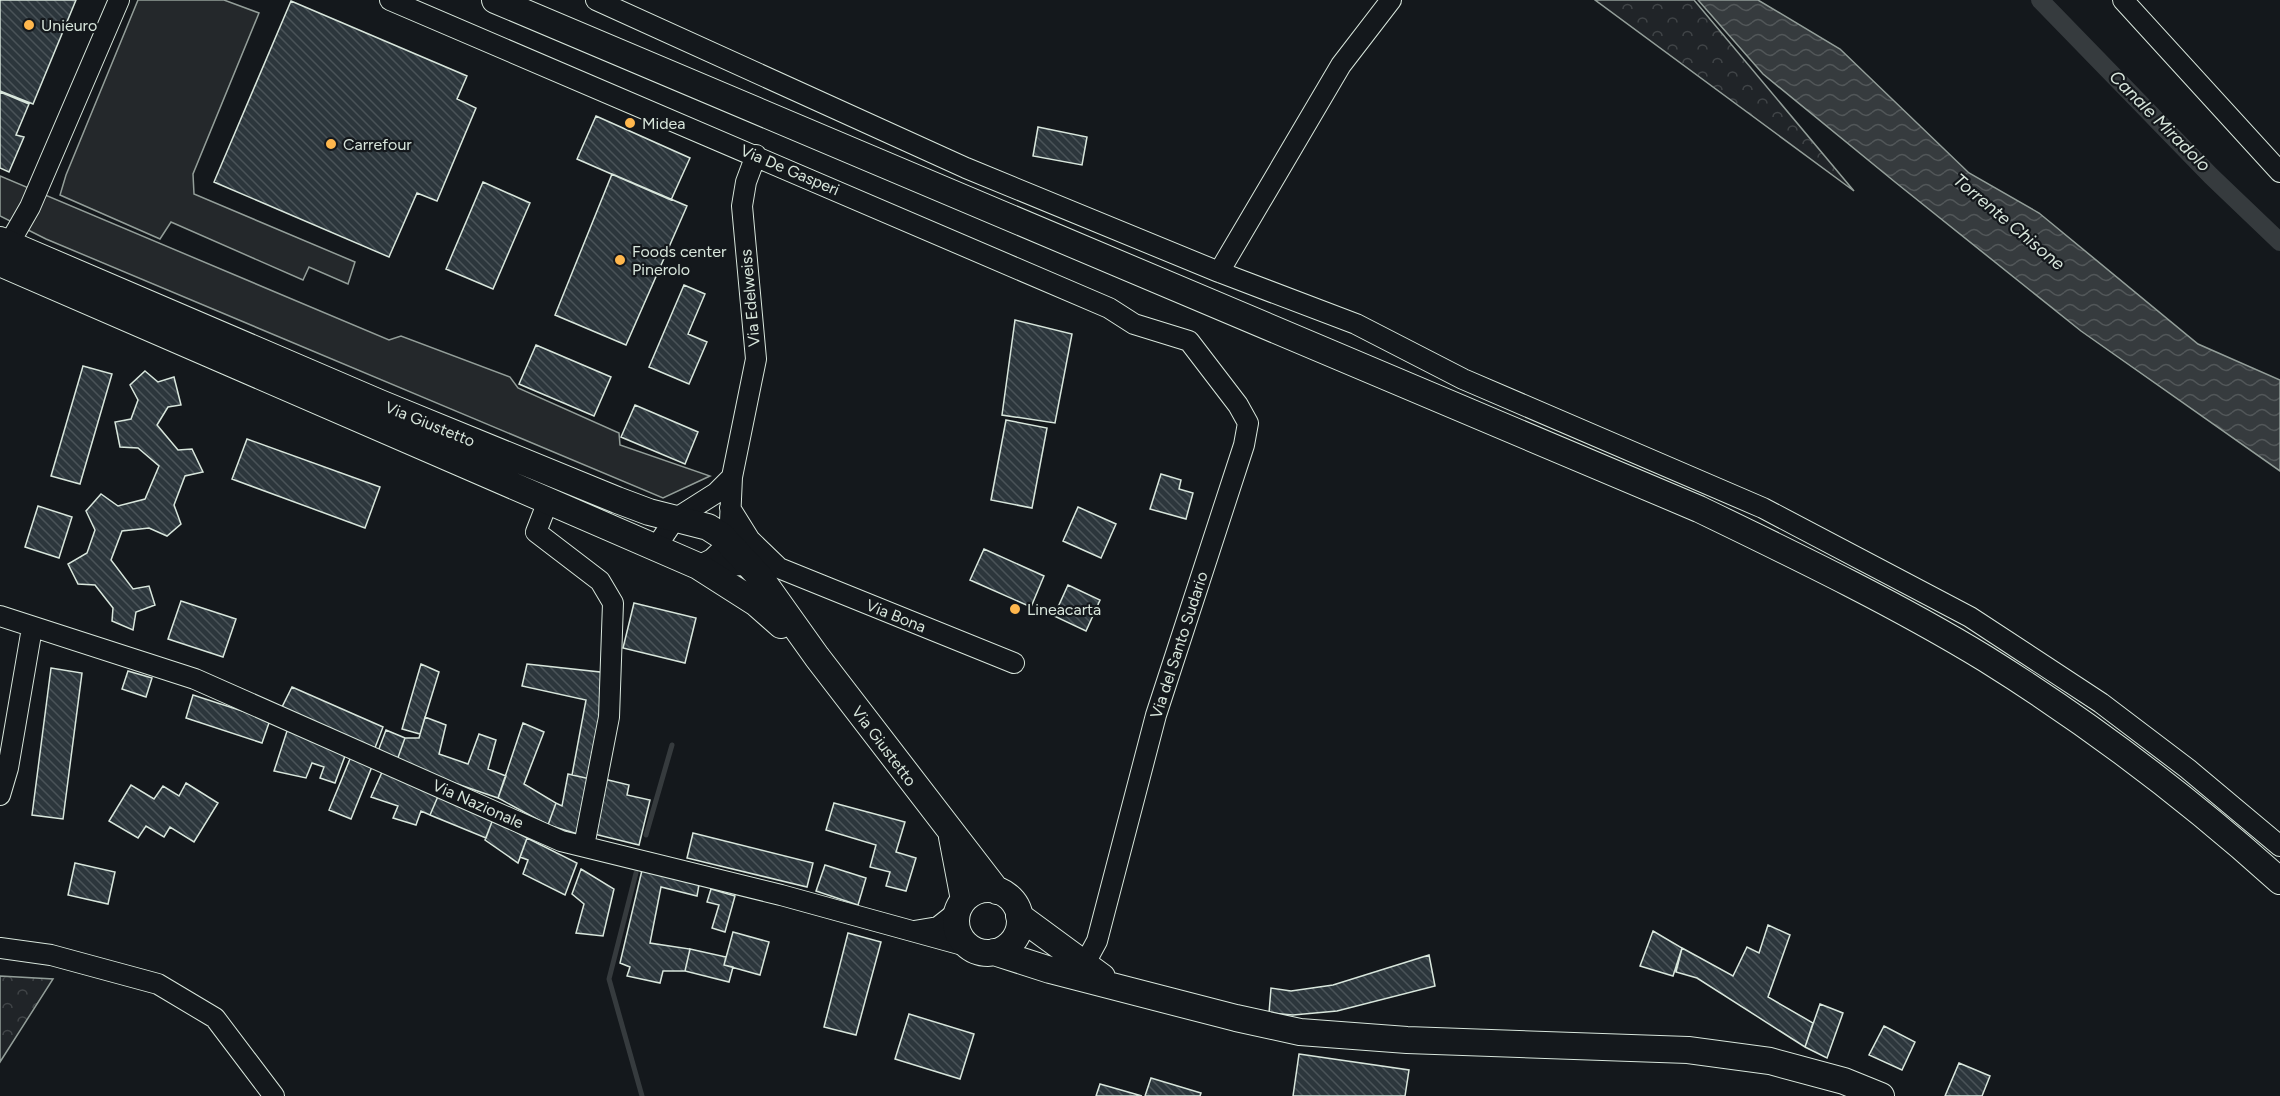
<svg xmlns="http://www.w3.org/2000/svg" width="2280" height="1096" font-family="Figtree,sans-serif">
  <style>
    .forest { fill: url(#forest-crowns); stroke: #939e99; stroke-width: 1.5 }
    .parking { fill: #24282b; stroke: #939e99; stroke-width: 1.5 }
    .water { fill: url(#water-waves); stroke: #939e99; stroke-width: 1.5 }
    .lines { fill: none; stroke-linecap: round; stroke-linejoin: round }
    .stream { stroke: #363b3e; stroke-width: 5 }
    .canal { stroke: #363b3e; stroke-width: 18 }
    .building { fill: url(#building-back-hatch); stroke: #d8e6dc; stroke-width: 1.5 }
    .minor-casing { stroke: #d8e6dc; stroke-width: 22 }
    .major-casing { stroke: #d8e6dc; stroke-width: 28 }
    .minor { stroke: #14181c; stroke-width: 20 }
    .major { stroke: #14181c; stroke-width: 26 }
    .poi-dot { fill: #ffb74d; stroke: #14181c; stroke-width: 2 }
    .labels { text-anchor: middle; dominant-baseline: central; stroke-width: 4.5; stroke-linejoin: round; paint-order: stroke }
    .poi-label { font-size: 16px; fill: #d8e6dc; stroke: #14181c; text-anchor: start }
    .street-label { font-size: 16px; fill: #d8e6dc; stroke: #14181c }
    .water-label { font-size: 18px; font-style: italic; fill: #d8e6dc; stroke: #14181c }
  </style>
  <defs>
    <pattern id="forest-crowns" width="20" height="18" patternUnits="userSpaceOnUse" patternTransform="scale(1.5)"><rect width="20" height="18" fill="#202428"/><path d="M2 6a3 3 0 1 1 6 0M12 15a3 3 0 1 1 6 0" fill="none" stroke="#404447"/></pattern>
    <pattern id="water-waves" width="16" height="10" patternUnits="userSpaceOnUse" patternTransform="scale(1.5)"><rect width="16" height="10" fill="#363b3e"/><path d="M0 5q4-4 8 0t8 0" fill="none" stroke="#525759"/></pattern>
    <pattern id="building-back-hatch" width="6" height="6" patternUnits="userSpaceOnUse" patternTransform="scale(1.5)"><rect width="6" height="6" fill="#2c363c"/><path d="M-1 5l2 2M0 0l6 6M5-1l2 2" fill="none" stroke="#4a5358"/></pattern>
  </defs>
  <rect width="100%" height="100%" fill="#14181c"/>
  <path class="forest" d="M 1595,0 L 1694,0 L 1854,191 Z
    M 0,976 L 53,979 L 0,1062 Z"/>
  <path class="parking" d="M 138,0 L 224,0 L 259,13 L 193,174 L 194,194 L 355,262 L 348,284 L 309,267 L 303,280 L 171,222 L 160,239 L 60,195 L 66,175 Z
    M 0,176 L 389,340 L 401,336 L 510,377 L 518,388 L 619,433 L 620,445 L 710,476 L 663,498 L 46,239 L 0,216 Z"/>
  <path class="water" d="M 1698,0 L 1758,0 L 1840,49 L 1969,173 L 2039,213 L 2198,344 L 2280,380 L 2280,471 L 2081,331 L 1895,182 L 1763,74 Z"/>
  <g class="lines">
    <path class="stream" d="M 646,835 L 672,745
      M 636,873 L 609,979 L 642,1096"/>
    <path class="canal" d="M 2040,0 L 2211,176 L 2280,242"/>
  </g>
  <path class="building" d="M 0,0 L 76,0 L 33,104 L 0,91 Z
    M 291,1 L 467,76 L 457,99 L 476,108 L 437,201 L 417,193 L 389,257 L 214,182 Z
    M 0,92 L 29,104 L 16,135 L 24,137 L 9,172 L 0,168 Z
    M 596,116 L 690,158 L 671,200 L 577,159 Z
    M 1038,127 L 1087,137 L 1082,165 L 1033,156 Z
    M 612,174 L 687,206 L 626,345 L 555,315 Z
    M 483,182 L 530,203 L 493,289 L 446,269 Z
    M 684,285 L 705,294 L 688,334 L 707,342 L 689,384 L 649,367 Z
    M 1015,320 L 1072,334 L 1055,423 L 1002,415 Z
    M 536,345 L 611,377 L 594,416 L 519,384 Z
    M 83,366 L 112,374 L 80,484 L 51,476 Z
    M 145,371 L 158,382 L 174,377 L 181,405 L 168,407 L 157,425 L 178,450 L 192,449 L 203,472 L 185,476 L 174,505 L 181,524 L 167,536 L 149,528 L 122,531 L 111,560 L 133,589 L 149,586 L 155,605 L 136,612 L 133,630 L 112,621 L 113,608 L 95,585 L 78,584 L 68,564 L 87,553 L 95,530 L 86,511 L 101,494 L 118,506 L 145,499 L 159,466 L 138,448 L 120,447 L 115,422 L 131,419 L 138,400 L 130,385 Z
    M 635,405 L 698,432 L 685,464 L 621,437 Z
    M 1006,420 L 1047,428 L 1032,508 L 991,500 Z
    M 247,439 L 380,487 L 365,528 L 232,479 Z
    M 1161,474 L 1181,480 L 1179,489 L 1193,493 L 1186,519 L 1150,509 Z
    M 38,506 L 72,517 L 59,558 L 25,547 Z
    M 1078,507 L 1116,524 L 1101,558 L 1063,541 Z
    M 984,549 L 1044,576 L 1031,607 L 970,580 Z
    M 1068,585 L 1100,600 L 1086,631 L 1054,616 Z
    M 181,601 L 236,619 L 223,657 L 168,639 Z
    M 634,603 L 696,618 L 685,663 L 623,648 Z
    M 421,664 L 439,672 L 420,734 L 402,729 Z
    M 527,664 L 609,673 L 595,780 L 572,775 L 586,700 L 522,686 Z
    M 51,668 L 82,673 L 63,819 L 32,815 Z
    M 128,671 L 152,678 L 146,697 L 122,689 Z
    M 292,687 L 383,727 L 373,753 L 282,707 Z
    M 193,695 L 270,720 L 262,743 L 186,718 Z
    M 425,717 L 446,725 L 439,754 L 468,764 L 479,734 L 496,740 L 488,769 L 506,776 L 498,798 L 396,763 L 405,738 L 419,738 Z
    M 523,723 L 544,732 L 524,784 L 556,803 L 548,825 L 498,798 Z
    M 288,728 L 345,756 L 335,783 L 320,778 L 324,767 L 312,763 L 306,778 L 274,771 Z
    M 386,730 L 405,738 L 396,763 L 377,754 Z
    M 352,754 L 373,764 L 351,819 L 329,810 Z
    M 383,770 L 439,794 L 430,815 L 421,811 L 416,825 L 393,818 L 398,806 L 371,797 Z
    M 568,774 L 595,780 L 581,835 L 548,825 L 556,803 L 562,806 Z
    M 600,778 L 629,785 L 627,795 L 650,800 L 639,845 L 586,832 Z
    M 186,783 L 218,803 L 194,842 L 170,827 L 164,837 L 146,826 L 138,838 L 109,821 L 131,785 L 154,799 L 163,786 L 179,796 Z
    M 439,794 L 493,819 L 486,838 L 430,815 Z
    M 834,803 L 905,822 L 896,852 L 916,858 L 906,891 L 886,886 L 890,872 L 870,867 L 876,845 L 826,830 Z
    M 493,819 L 527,838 L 518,863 L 485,840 Z
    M 693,833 L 813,863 L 807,887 L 687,858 Z
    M 527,838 L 577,863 L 565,895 L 523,874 L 528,860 L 520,857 Z
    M 75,863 L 115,872 L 108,904 L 68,895 Z
    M 825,865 L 866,878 L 858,905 L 816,891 Z
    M 643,866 L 700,879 L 697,896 L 661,887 L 650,943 L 690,949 L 685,971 L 663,971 L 660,983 L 627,976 L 630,967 L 620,963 Z
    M 581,869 L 614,889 L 603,936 L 576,933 L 584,904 L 572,894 Z
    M 711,889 L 735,896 L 725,932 L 712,928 L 719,905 L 707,902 Z
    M 1768,925 L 1790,935 L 1768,997 L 1813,1023 L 1805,1047 L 1697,978 L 1676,972 L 1682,948 L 1733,976 L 1747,947 L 1759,953 Z
    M 1653,931 L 1682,948 L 1673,976 L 1640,966 Z
    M 733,932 L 769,942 L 760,975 L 724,965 Z
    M 848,933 L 881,942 L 856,1035 L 824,1027 Z
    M 690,949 L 726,957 L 724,965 L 733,967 L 729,982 L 685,971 Z
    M 1429,955 L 1435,986 L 1337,1011 L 1293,1015 L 1269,1013 L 1271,988 L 1291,991 L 1333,985 Z
    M 1820,1004 L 1843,1013 L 1827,1058 L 1805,1047 Z
    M 909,1014 L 974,1034 L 960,1079 L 895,1059 Z
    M 1884,1026 L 1915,1042 L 1902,1070 L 1869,1055 Z
    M 1299,1054 L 1409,1070 L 1405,1096 L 1293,1096 Z
    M 1959,1063 L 1990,1076 L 1982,1096 L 1945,1096 Z
    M 1151,1078 L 1201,1093 L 1200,1096 L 1145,1096 Z
    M 1100,1084 L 1142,1096 L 1096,1096 Z"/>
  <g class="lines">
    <defs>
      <path id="minor" d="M 390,0 L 1109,308 L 1134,324 L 1189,341 L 1238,405 L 1248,423 L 1244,445 L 1156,715 L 1097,941 L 1084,965
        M 596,0 L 966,168 L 1219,272 L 1356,324 L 1463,379 L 1763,508 L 1970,617 L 2101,703 L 2188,769 L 2280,846
        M 2123,0 L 2280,172
        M 3,254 L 30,207 L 119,0
        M 1219,272 L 1341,65 L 1391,0
        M 548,501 L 536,532 L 600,581 L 613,603 L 609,717 L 584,846
        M 730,508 L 750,540 L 779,568
        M 656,547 L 675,519 L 716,493 L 732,477
        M 698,566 L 712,559 L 729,543 L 732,477 L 756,359 L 742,206 L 746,182 L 756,155
        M 698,566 L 755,565 L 779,568 L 1014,663
        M 0,616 L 195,679 L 561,841 L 781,895 L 970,947
        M 0,795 L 8,768 L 32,628
        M 914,931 L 938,927 L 957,912
        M 0,948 L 51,955 L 158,984 L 215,1018 L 274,1096"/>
      <path id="major" d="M 495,0 L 1699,509 C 1796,556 1894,603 1986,659 C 2090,724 2189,799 2280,881
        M 0,240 L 380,403 L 617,500 L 649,512 L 708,527 L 722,536 L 760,577 L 817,657 L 997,891
        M 0,263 L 698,566 L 756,603 L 781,625
        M 952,837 L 964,900
        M956 921a32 32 0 1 1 64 0a32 32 0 1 1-64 0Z
        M 1019,916 L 1102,977
        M 994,952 L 1050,970 L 1236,1018 L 1300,1032 L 1407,1040 L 1688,1050 L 1770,1061 L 1844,1081 L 1881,1096"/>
    </defs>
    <use href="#minor" class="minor-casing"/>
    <use href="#major" class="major-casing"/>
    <use href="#minor" class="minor"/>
    <use href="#major" class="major"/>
  </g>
  <g class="poi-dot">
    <circle cx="29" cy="25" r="6"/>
    <circle cx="630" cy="123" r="6"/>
    <circle cx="331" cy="144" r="6"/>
    <circle cx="620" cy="260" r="6"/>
    <circle cx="1015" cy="609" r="6"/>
  </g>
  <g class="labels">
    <g class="poi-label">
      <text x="41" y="25">Unieuro</text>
      <text x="642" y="123">Midea</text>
      <text x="343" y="144">Carrefour</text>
      <text x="632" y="251">Foods center<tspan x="632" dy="18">Pinerolo</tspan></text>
      <text x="1027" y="609">Lineacarta</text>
    </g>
    <g class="street-label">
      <text transform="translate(790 170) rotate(23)">Via De Gasperi</text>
      <text transform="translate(750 298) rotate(-95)">Via Edelweiss</text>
      <text transform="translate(430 424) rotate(22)">Via Giustetto</text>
      <text transform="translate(896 616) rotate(22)">Via Bona</text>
      <text transform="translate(1179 645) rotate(-72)">Via del Santo Sudario</text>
      <text transform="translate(884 746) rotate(53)">Via Giustetto</text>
      <text transform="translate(478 804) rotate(24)">Via Nazionale</text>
    </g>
    <g class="water-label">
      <text transform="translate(2160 121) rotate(45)">Canale Miradolo</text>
      <text transform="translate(2009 222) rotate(40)">Torrente Chisone</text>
    </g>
  </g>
</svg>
